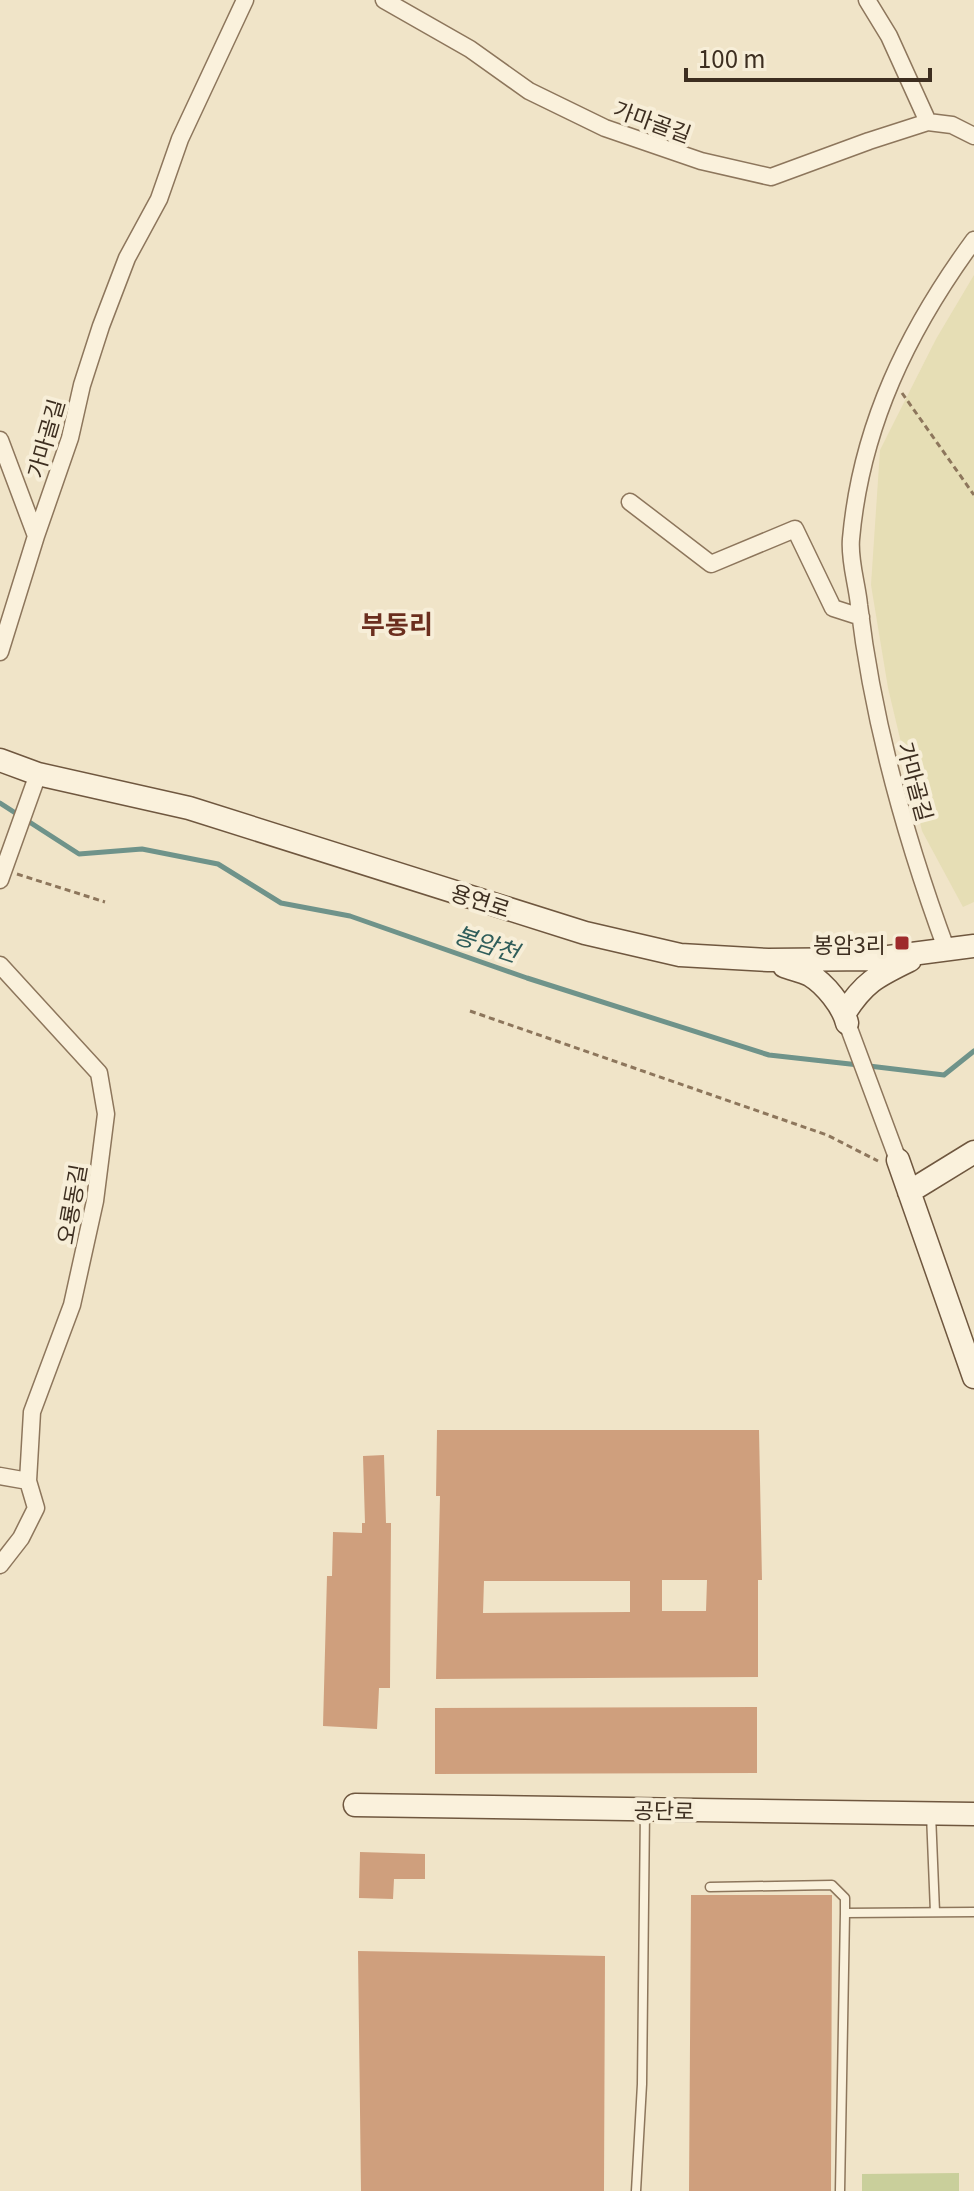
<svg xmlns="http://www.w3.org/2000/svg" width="974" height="2191" font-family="Georgia,'Noto Sans KR',serif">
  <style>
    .farmland { fill: #e6deb5 }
    .green { fill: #c9cf9b }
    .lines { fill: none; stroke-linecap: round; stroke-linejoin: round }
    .stream { stroke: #6f938a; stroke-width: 5 }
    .building { fill: #cf9f7d; fill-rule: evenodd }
    .lane-casing { stroke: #8d765c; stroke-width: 11 }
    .street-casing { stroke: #8d765c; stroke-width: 19 }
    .secondary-casing { stroke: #6f573f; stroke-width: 25 }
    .path { stroke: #8d765c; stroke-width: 3; stroke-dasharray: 6 4; stroke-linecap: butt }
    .lane { stroke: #faf1dc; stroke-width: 8 }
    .street { stroke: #faf1dc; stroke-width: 16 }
    .secondary { stroke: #faf1dc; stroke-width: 22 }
    .poi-dot { fill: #9e2a2b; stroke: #f7eed8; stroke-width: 3 }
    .labels { text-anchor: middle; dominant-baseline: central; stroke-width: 8; stroke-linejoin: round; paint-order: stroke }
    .street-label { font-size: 22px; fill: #3d2e20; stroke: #f7eed8 }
    .poi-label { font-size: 22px; fill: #3d2e20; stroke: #f7eed8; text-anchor: end }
    .water-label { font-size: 24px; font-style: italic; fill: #2f5d5a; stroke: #f7eed8 }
    .quarter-label { font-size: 26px; font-weight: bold; fill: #6b2e1e; stroke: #f7eed8 }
  </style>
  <rect width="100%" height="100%" fill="#f0e4c8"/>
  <path class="farmland" d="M 974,275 L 974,902 L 963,907 L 922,831 L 888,688 L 871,585 L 880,450 L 936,339 Z"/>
  <path class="green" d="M 959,2173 L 959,2191 L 862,2191 L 862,2174 Z"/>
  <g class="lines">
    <path class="stream" d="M 0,803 L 79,854 L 142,849 L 218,864 L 281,903 L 350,916 L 527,978 L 769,1055 L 859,1065
      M 869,1066 L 944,1075 L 974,1051"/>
  </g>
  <path class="building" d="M 437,1430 L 759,1430 L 762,1580 L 758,1580 L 758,1677 L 436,1679 L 440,1496 L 436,1496 ZM 662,1580 L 707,1580 L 706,1611 L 662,1611 ZM 484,1581 L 630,1581 L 630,1612 L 483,1613 Z
    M 384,1455 L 386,1523 L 391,1523 L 390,1688 L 379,1688 L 377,1729 L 323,1726 L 327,1576 L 332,1576 L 333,1532 L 362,1533 L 362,1523 L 365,1523 L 363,1456 Z
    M 757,1707 L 757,1773 L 435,1774 L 435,1708 Z
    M 360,1852 L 425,1854 L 425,1879 L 394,1879 L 393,1899 L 359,1898 Z
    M 691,1895 L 832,1895 L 831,2191 L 689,2191 Z
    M 358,1951 L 605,1956 L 604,2191 L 361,2191 Z"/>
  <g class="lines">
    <defs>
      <path id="lane" d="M 931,1814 L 935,1912
        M 710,1887 L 832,1885 L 845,1898 L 845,1913
        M 636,2191 L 642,2084 L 645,1809
        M 840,2191 L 845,1913 L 974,1912"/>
      <path id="street" d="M 384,0 L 470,49 L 529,91 L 605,128 L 701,161 L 771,177 L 869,141 L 928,122 L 952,125 L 974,136
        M 867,0 L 889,36 L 928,122
        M 0,440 L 36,536 L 0,652
        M 630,502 L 711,564 L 795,529 L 833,608 L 861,617
        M 36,536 L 70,438 L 82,385 L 101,326 L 127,258 L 159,199 L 180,139 L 245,0
        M 0,880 L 38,774
        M 947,951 C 906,840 873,723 859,605 C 857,584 849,560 851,539 C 861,426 908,330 974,240
        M 0,965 L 99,1073 L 106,1114 L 95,1201 L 72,1305 L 32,1412 L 28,1481 L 0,1476
        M 847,1023 L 898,1160
        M 0,1565 L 21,1538 L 36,1508 L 28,1481"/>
      <path id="secondary" d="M 0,760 L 38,774 L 189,808 L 585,933 L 680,955 L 768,960 L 873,959 L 974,946
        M 784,966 C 792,969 802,971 810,975 C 825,984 843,1006 847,1023
        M 844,1014 C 864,982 877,976 910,960
        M 898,1160 L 974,1377
        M 909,1192 L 974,1152
        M 355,1805 L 974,1814"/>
    </defs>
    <use href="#lane" class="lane-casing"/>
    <use href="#street" class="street-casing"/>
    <use href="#secondary" class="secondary-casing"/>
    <path class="path" d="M 902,393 L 974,495
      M 17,874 L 105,902
      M 470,1011 L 827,1135 L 878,1161"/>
    <use href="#lane" class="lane"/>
    <use href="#street" class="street"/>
    <use href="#secondary" class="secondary"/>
  </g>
  <rect class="poi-dot" x="894" y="935" width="16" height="16" rx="4"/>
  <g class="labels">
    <g class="street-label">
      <text transform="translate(653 120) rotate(20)">가마골길</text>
      <text transform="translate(44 438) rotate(-74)">가마골길</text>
      <text transform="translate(917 781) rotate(75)">가마골길</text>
      <text transform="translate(481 899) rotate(18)">용연로</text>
      <text transform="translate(70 1204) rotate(-80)">오룡동길</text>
      <text transform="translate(664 1809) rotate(1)">공단로</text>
    </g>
    <g class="poi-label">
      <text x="886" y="943">봉암3리</text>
    </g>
    <g class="water-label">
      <text transform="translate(487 942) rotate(18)">봉암천</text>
    </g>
    <g class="quarter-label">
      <text x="397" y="622">부동리</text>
    </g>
  </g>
  <path d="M686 68v12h244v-12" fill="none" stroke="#3d2e20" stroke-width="4"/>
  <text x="698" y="68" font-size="24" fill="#3d2e20" stroke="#f7eed8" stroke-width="6" paint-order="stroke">100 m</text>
</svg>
